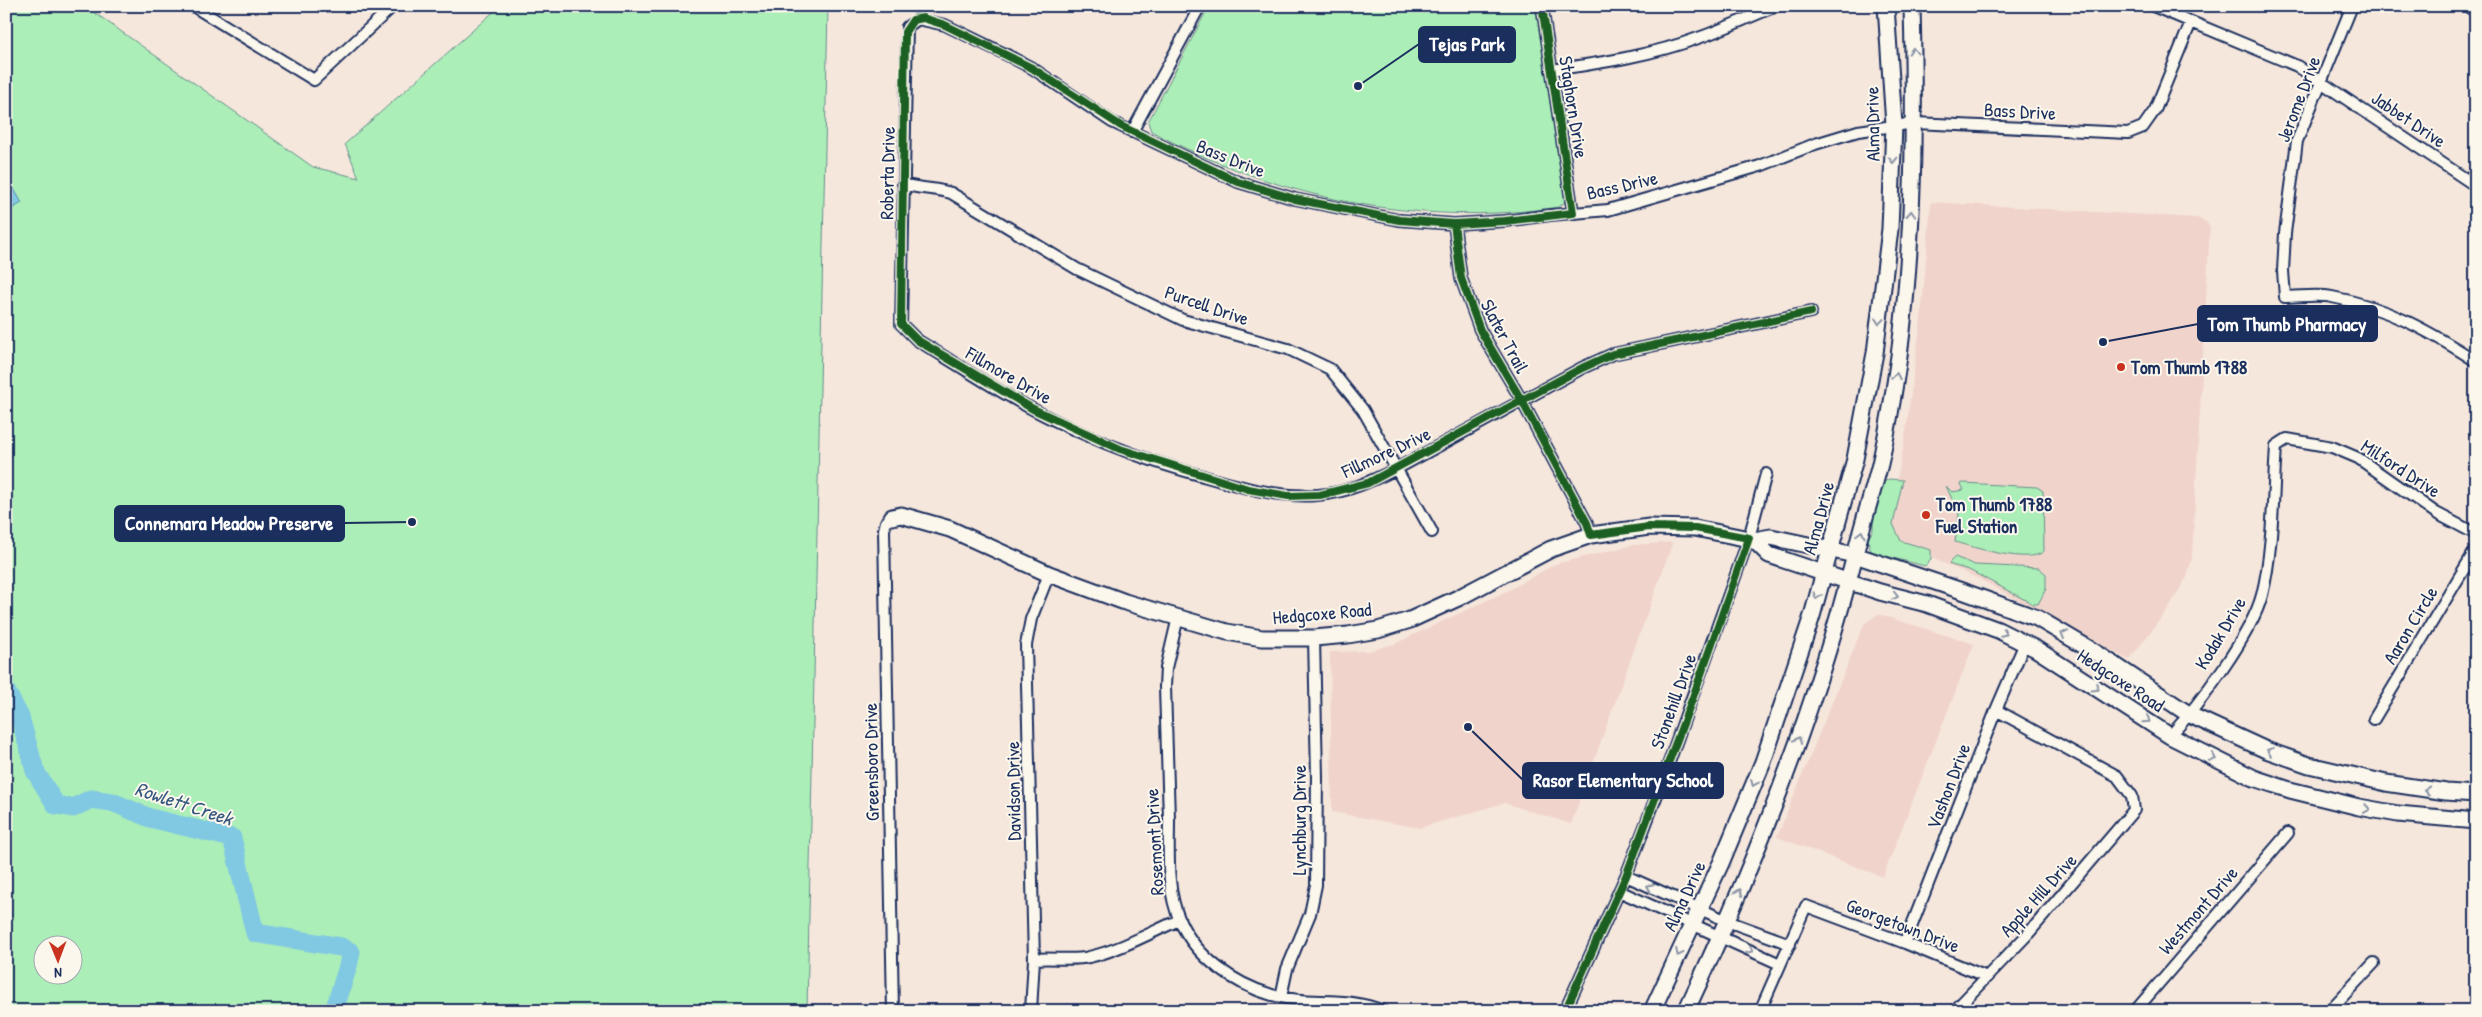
<svg xmlns="http://www.w3.org/2000/svg" width="2482" height="1017" font-family="'Patrick Hand',sans-serif">
  <style>
    .built { fill: #f0d4cb }
    .green { fill: #aceeb7; stroke: #648e8a; fill-rule: evenodd }
    .water { fill: #81c9e2; stroke: #588bad }
    .lines { fill: none; stroke-linecap: round; stroke-linejoin: round }
    .river { stroke: #81c9e2; stroke-width: 19 }
    .street-casing { stroke: #1b2f5e; stroke-width: 14 }
    .secondary-casing { stroke: #1b2f5e; stroke-width: 19 }
    .street { stroke: #fbf7ec; stroke-width: 10 }
    .secondary { stroke: #fbf7ec; stroke-width: 15 }
    .cycleway-casing { stroke: #fbf7ec; stroke-width: 11 }
    .cycleway { stroke: #1b5e20; stroke-width: 8 }
    .oneway { stroke: #8b93a5 }
    .poi-dot { fill: #c8321e; stroke: #fbf7ec; stroke-width: 2 }
    .labels { text-anchor: middle; dominant-baseline: central; stroke-width: 4; stroke-linejoin: round; paint-order: stroke }
    .street-label { font-size: 19px; fill: #1b2f5e; stroke: #fbf7ec }
    .poi-label { font-size: 19px; font-weight: bold; fill: #1b2f5e; stroke: #fbf7ec; text-anchor: start }
    .water-label { font-size: 20px; font-style: italic; fill: #34567f; stroke: #fbf7ec }
    .leader { fill: none; stroke: #1b2f5e; stroke-width: 2 }
    .callout-dot { fill: #1b2f5e; stroke: #fbf7ec; stroke-width: 2 }
    .callout { fill: #1b2f5e; stroke: #1b2f5e; stroke-width: 2 }
    .callout-label { font-size: 20px; text-anchor: middle; font-weight: bold; fill: #fff }
  </style>
  <rect width="100%" height="100%" fill="#f6e7dd"/>
  <filter id="ink" filterUnits="userSpaceOnUse"><feTurbulence type="fractalNoise" baseFrequency=".02" numOctaves="2"/><feDisplacementMap in="SourceGraphic" scale="10" xChannelSelector="R" yChannelSelector="G"/><feConvolveMatrix kernelMatrix="1 2 1 2 8 2 1 2 1" color-interpolation-filters="sRGB"/></filter>
  <g filter="url(#ink)">
    <path class="built" d="M 1931,202 L 2197,218 L 2206,222 L 2210,227 L 2192,558 L 2187,577 L 2168,609 L 2129,660 L 1979,579 L 1907,547 L 1891,535 L 1893,500 L 1905,438 L 1921,318 Z
      M 1673,542 L 1571,824 L 1504,803 L 1419,828 L 1332,812 L 1330,652 L 1368,651 L 1394,644 L 1507,591 L 1555,564 L 1633,545 Z
      M 1878,614 L 1974,644 L 1883,877 L 1777,837 L 1864,624 Z"/>
    <path class="green" d="M 6,6 L 85,6 L 313,167 L 359,178 L 345,144 L 500,6 L 828,6 L 807,1011 L 6,1011 ZM 42,944 L 72,944 L 72,974 L 42,974 Z
      M 1209,6 L 1537,6 L 1566,201 L 1559,207 C 1418,228 1276,198 1151,131 L 1148,122 Z
      M 1889,479 L 1903,480 L 1893,524 L 1901,541 L 1931,550 L 1931,560 L 1925,566 L 1873,553 L 1870,549 L 1868,539 L 1873,530 L 1873,517 L 1882,483 Z
      M 1963,483 L 2037,487 L 2043,491 L 2044,551 C 2031,565 1972,547 1955,542 L 1959,514 L 1946,486 L 1952,492 L 1964,490 L 1961,484 Z
      M 1955,557 L 1975,565 L 2039,568 L 2046,574 L 2046,589 L 2038,604 L 2033,604 L 1969,570 L 1951,565 L 1949,563 Z"/>
    <path class="water" d="M 6,180 L 10,182 L 22,203 L 6,212 Z"/>
    <g class="lines">
      <path class="river" d="M 6,691 L 20,717 L 35,771 L 56,805 L 73,808 L 91,799 L 112,802 L 150,818 L 232,838 L 255,933 L 341,947 L 351,952 L 348,966 L 334,1011"/>
      <defs>
        <path id="street" d="M 193,6 L 314,80 L 393,6
          M 1542,6 L 1573,213
          M 2153,6 L 2297,66 L 2476,186
          M 2352,6 L 2297,141 L 2285,233 L 2283,271 L 2285,297 C 2300,297 2317,294 2332,297 C 2387,307 2429,331 2476,361
          M 2467,6 L 2476,12
          M 1551,70 C 1602,63 1653,55 1701,37 C 1727,28 1751,16 1776,6
          M 1132,132 L 1200,6
          M 903,184 C 919,189 935,188 951,193 L 1077,269 L 1183,320 L 1288,349 L 1330,369 L 1363,410 L 1432,532
          M 1454,224 L 1461,278 L 1480,330 L 1522,401 L 1587,523 L 1591,535
          M 1811,312 L 1613,354 L 1582,368 L 1396,469 C 1372,481 1346,493 1318,495 C 1278,498 1241,487 1203,476 C 1152,462 1102,444 1054,420 C 1006,397 962,367 917,340 L 901,324 L 907,27 L 918,19 L 945,25 L 1005,54 L 1032,68 L 1112,122 L 1238,182 L 1295,199 L 1399,220 L 1454,224 L 1505,221 L 1551,215 L 1608,210 L 1760,166 L 1815,144 L 1858,131 L 1915,123 L 2128,133 L 2143,127 L 2155,110 L 2191,22
          M 892,517 L 886,522 L 884,530 L 893,1011
          M 1178,617 L 1166,668 L 1165,687 C 1166,731 1168,775 1169,819 C 1169,852 1166,890 1180,921 C 1196,957 1234,984 1272,995 C 1310,1006 1345,995 1383,1011
          M 2374,719 L 2476,549
          M 2170,736 C 2198,706 2252,634 2262,595 C 2273,552 2273,492 2276,446 L 2287,439 L 2332,447 L 2358,458 L 2436,513 L 2476,534
          M 1626,876 L 1727,921 L 1790,944
          M 1619,891 L 1780,964
          M 1905,943 L 1996,710 L 2025,643
          M 1034,959 C 1051,957 1074,961 1089,957 C 1120,950 1150,933 1179,920
          M 1281,997 L 1287,969 L 1310,914 L 1316,885 L 1317,777 L 1314,638
          M 1031,1011 L 1034,959 L 1026,645 L 1031,619 L 1049,574
          M 1565,1011 L 1626,876 L 1663,779 L 1749,538 L 1766,474
          M 1760,1011 L 1806,906 L 1905,943 L 1987,977
          M 1954,1011 L 2028,934 L 2134,810 L 2132,796 L 2117,776 L 1996,710
          M 2135,1011 L 2288,833
          M 2329,1011 L 2374,963"/>
        <path id="secondary" d="M 892,517 L 901,515 L 950,529 L 1049,574 L 1125,602 L 1227,632 L 1262,638 L 1314,638 L 1348,635 L 1378,630 L 1410,620 L 1458,598 L 1551,549 L 1591,535 L 1649,527 L 1695,528 L 1754,540 L 1771,537 L 1855,555 L 1962,591 L 2037,618 L 2098,654 L 2190,715 L 2266,750 L 2309,765 L 2386,783 L 2446,792 L 2476,794
          M 1754,540 L 1769,555 L 1880,592 L 1927,604 L 1998,630 L 2036,649 L 2170,736 L 2254,778 L 2290,790 L 2359,807 L 2398,814 L 2476,821
          M 1652,1011 L 1721,863 L 1763,762 L 1812,616 L 1855,459 L 1875,353 L 1890,229 L 1894,125 L 1886,6
          M 1686,1011 C 1755,864 1815,712 1855,555 C 1862,525 1872,495 1880,464 C 1888,429 1894,392 1899,356 C 1914,240 1915,123 1912,6"/>
      </defs>
      <use href="#street" class="street-casing"/>
      <use href="#secondary" class="secondary-casing"/>
      <use href="#street" class="street"/>
      <use href="#secondary" class="secondary"/>
      <defs>
        <path id="cycleway" d="M 1542,6 L 1573,213 L 1505,221 L 1454,224 L 1399,220 L 1295,199 L 1238,182 L 1121,126 L 1032,68 L 945,25 L 923,18 L 913,20 L 905,32 L 901,324 L 917,340 L 1033,409 L 1120,449 L 1248,489 L 1288,496 L 1320,495 L 1368,483 L 1582,368 L 1613,354 L 1811,312
          M 1454,224 L 1461,278 L 1480,330 L 1522,401 L 1587,523 L 1591,535 L 1649,527 L 1695,528 L 1749,538 L 1693,697 L 1626,876 L 1565,1011"/>
      </defs>
      <use href="#cycleway" class="cycleway-casing"/>
      <use href="#cycleway" class="cycleway"/>
    </g>
    <defs><path id="oneway-chevron" d="M-2-3.5L2.5 0L-2 3.5" fill="none" stroke-width="1.6" stroke-linecap="round" stroke-linejoin="round" transform="scale(1.25)"/></defs>
    <g class="oneway">
      <use href="#oneway-chevron" transform="translate(1913 51) rotate(-92)"/>
      <use href="#oneway-chevron" transform="translate(1893 160) rotate(92)"/>
      <use href="#oneway-chevron" transform="translate(1911 214) rotate(-87)"/>
      <use href="#oneway-chevron" transform="translate(1879 321) rotate(97)"/>
      <use href="#oneway-chevron" transform="translate(1896 376) rotate(-81)"/>
      <use href="#oneway-chevron" transform="translate(1861 534) rotate(-75)"/>
      <use href="#oneway-chevron" transform="translate(1817 596) rotate(106)"/>
      <use href="#oneway-chevron" transform="translate(1895 596) rotate(15)"/>
      <use href="#oneway-chevron" transform="translate(2004 633) rotate(25)"/>
      <use href="#oneway-chevron" transform="translate(2064 634) rotate(-150)"/>
      <use href="#oneway-chevron" transform="translate(2096 688) rotate(32)"/>
      <use href="#oneway-chevron" transform="translate(2147 720) rotate(34)"/>
      <use href="#oneway-chevron" transform="translate(1798 740) rotate(-68)"/>
      <use href="#oneway-chevron" transform="translate(2270 751) rotate(-160)"/>
      <use href="#oneway-chevron" transform="translate(2213 758) rotate(26)"/>
      <use href="#oneway-chevron" transform="translate(1754 783) rotate(112)"/>
      <use href="#oneway-chevron" transform="translate(2427 790) rotate(-172)"/>
      <use href="#oneway-chevron" transform="translate(2367 809) rotate(10)"/>
      <use href="#oneway-chevron" transform="translate(1650 887) rotate(-156)"/>
      <use href="#oneway-chevron" transform="translate(1739 892) rotate(-69)"/>
      <use href="#oneway-chevron" transform="translate(1750 950) rotate(24)"/>
      <use href="#oneway-chevron" transform="translate(1679 953) rotate(116)"/>
    </g>
  </g>
  <g class="poi-dot">
    <circle cx="2121" cy="367" r="5"/>
    <circle cx="1926" cy="515" r="5"/>
  </g>
  <g class="labels">
    <g class="street-label">
      <text transform="translate(2298 99) rotate(-69)">Jerome Drive</text>
      <text transform="translate(1574 107) rotate(81)">Staghorn Drive</text>
      <text transform="translate(2020 111) rotate(3)">Bass Drive</text>
      <text transform="translate(2409 119) rotate(34)">Jabbet Drive</text>
      <text transform="translate(1872 124) rotate(-91)">Alma Drive</text>
      <text transform="translate(1231 158) rotate(22)">Bass Drive</text>
      <text transform="translate(887 173) rotate(-89)">Roberta Drive</text>
      <text transform="translate(1622 185) rotate(-13)">Bass Drive</text>
      <text transform="translate(1207 305) rotate(19)">Purcell Drive</text>
      <text transform="translate(1505 336) rotate(62)">Slater Trail</text>
      <text transform="translate(1009 375) rotate(30)">Fillmore Drive</text>
      <text transform="translate(1386 452) rotate(-25)">Fillmore Drive</text>
      <text transform="translate(2401 468) rotate(33)">Milford Drive</text>
      <text transform="translate(1818 518) rotate(-75)">Alma Drive</text>
      <text transform="translate(1322 613) rotate(-5)">Hedgcoxe Road</text>
      <text transform="translate(2410 625) rotate(-59)">Aaron Circle</text>
      <text transform="translate(2220 633) rotate(-59)">Kodak Drive</text>
      <text transform="translate(2121 680) rotate(33)">Hedgcoxe Road</text>
      <text transform="translate(1673 701) rotate(-70)">Stonehill Drive</text>
      <text transform="translate(871 762) rotate(-91)">Greensboro Drive</text>
      <text transform="translate(1948 786) rotate(-69)">Vashon Drive</text>
      <text transform="translate(1013 791) rotate(-91)">Davidson Drive</text>
      <text transform="translate(1299 820) rotate(-90)">Lynchburg Drive</text>
      <text transform="translate(1154 842) rotate(-93)">Rosemont Drive</text>
      <text transform="translate(2038 895) rotate(-48)">Apple Hill Drive</text>
      <text transform="translate(1684 896) rotate(-65)">Alma Drive</text>
      <text transform="translate(2198 910) rotate(-49)">Westmont Drive</text>
      <text transform="translate(1903 925) rotate(21)">Georgetown Drive</text>
    </g>
    <g class="poi-label">
      <text x="2131" y="367">Tom Thumb 1788</text>
      <text x="1936" y="504">Tom Thumb 1788<tspan x="1936" dy="22">Fuel Station</tspan></text>
    </g>
    <g class="water-label">
      <text transform="translate(184 803) rotate(18)">Rowlett Creek</text>
    </g>
  </g>
  <path class="leader" d="M1358 86L1419 44M2103 342L2198 324M412 522L344 523M1468 727L1523 780"/>
  <g class="callout-dot">
    <circle cx="1358" cy="86" r="5"/>
    <circle cx="2103" cy="342" r="5"/>
    <circle cx="412" cy="522" r="5"/>
    <circle cx="1468" cy="727" r="5"/>
  </g>
  <g class="callout">
    <rect x="1419" y="27" width="96" height="35" rx="5"/>
    <rect x="2198" y="306" width="179" height="35" rx="5"/>
    <rect x="115" y="506" width="229" height="35" rx="5"/>
    <rect x="1523" y="763" width="200" height="35" rx="5"/>
  </g>
  <g class="callout-label">
    <text x="1467" y="51">Tejas Park</text>
    <text x="2287" y="331">Tom Thumb Pharmacy</text>
    <text x="229" y="530">Connemara Meadow Preserve</text>
    <text x="1623" y="787">Rasor Elementary School</text>
  </g>
  <rect width="2482" height="1017" fill="none" stroke="#fbf7ec" stroke-width="25"/>
  <rect x="12" y="12" width="2457" height="992" fill="none" stroke="#1b2f5e" stroke-width="2" filter="url(#ink)"/>
  <g transform="translate(58 960) rotate(179)"><circle r="24" fill="#fbf7ec" stroke="#a1a7b3"/>
  <path d="M0-4L9 19L0 12L-9 19Z" fill="#c8321e"/>
  <text y="-8" font-size="14" font-weight="bold" text-anchor="middle" fill="#1b2f5e">N</text>
  </g>
</svg>
